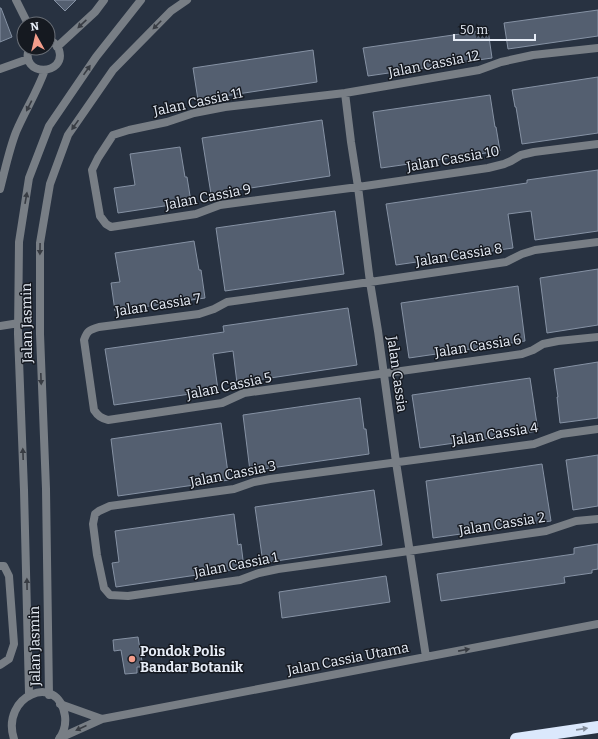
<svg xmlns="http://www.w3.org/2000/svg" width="598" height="739" font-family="Bitter,serif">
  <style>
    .building { fill: #545f70; stroke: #8692a4 }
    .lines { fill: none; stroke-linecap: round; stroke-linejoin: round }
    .minor { stroke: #787e85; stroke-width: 8 }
    .tertiary { stroke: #787e85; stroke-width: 8 }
    .motorway { stroke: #dbe8fc; stroke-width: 12 }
    .oneway { fill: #383c43 }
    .oneway2 { fill: #828b99 }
    .poi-dot { fill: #f49d8b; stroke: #151920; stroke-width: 1.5 }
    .labels { text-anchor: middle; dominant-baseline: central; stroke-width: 3; stroke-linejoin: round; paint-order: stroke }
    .street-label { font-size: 14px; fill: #e7edf7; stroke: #151920 }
    .poi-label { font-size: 14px; font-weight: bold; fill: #e7edf7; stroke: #151920; text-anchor: start }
  </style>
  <rect width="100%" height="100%" fill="#283241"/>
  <path class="building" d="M 54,0 L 76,0 L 65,11 Z
    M 0,8 L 1,8 L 12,37 L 0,42 Z
    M 598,10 L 598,36 L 508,49 L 504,23 Z
    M 488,30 L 492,58 L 368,76 L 363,48 Z
    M 313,50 L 317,82 L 198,100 L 193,68 Z
    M 598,77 L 598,133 L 522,144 L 516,107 L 515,107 L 512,90 Z
    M 490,95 L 495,127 L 496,127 L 500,151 L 381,168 L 373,112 Z
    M 322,120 L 330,176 L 211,194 L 202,138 Z
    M 180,147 L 185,177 L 187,177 L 191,202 L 118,213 L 114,188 L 135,185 L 130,154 Z
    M 598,170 L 598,231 L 535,240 L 531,211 L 508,214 L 513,248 L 396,265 L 386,204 L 527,183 L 527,180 Z
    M 335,211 L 344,274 L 225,291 L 216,228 Z
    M 194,241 L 199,270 L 201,270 L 205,298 L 115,311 L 111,283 L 120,282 L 115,253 Z
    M 598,269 L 598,325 L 547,333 L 540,278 Z
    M 518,286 L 525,341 L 409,358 L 401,303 Z
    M 348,308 L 357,365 L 237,383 L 233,351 L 213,354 L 218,390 L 114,405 L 105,349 L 224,332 L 223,326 Z
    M 598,362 L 598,418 L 560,423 L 557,397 L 558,397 L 554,369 Z
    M 530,378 L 538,431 L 420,448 L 412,395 Z
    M 360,398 L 364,429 L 366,429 L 369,454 L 250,471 L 243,415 Z
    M 221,423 L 229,480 L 118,496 L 111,439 Z
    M 598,455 L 598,506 L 573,510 L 566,460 Z
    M 542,464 L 551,521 L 433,538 L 426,481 Z
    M 374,490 L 382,545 L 263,563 L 255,507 Z
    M 234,514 L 238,545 L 241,544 L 244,568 L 116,587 L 112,563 L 119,562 L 115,531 Z
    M 598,544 L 598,569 L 592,570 L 592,573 L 564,577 L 565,583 L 441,601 L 437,574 L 574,554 L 574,548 Z
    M 386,576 L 390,602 L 282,618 L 279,592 Z
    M 138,637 L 143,667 L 137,667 L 137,673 L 125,674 L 121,650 L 114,651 L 113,640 Z"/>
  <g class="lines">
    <path class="minor" d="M 16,0 L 28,24
      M 57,47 L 95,12 L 104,0
      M 29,48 C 19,77 67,76 59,50 C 57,45 53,41 48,39
      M 598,48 L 533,55 L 501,62 L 479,70 L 345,93 L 225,107 L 194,113 L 167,122 L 129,130 L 113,135 L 98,158 L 92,170 L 100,216 L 106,224 L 111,227 L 196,214 L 220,205 L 358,187 L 488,168 L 504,164 L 511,161 L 521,155 L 534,152 L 598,144
      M 0,69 L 28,59
      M 345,93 L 351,142 L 358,187 L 370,282 L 378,331 L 396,462 L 426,657
      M 0,189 C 5,170 9,150 16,132 C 25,111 37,92 45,70
      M 598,242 L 535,250 L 522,254 L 506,262 L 370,282 L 227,302 L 214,309 L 199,314 L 99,327 C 89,330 87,331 84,340 L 94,410 C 98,416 101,418 108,420 L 222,403 L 244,393 L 522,354 L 533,350 L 543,344 L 558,341 L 598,337
      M 0,326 L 19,323
      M 598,429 L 561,434 L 534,444 L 270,479 L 254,482 L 234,489 L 110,506 L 99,511 L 95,514 L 93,524 L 97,555 L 104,588 L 110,595 L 128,596 L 240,580 L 259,573 L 278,569 L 409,551 L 546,531 L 576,521 L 598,519
      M 0,566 L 4,566 L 9,576 L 14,644 L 9,659 L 0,665
      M 29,693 L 24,490 L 18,334 L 19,242 L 29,178 L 49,126 L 96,57 L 141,0
      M 49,695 L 46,489 L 40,334 L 40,243 L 50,184 L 68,135 L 113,70 L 171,11 L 187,0
      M 60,704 L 102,719
      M 60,738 L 102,719 L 598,624"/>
    <path class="tertiary" d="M 14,739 C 0,696 58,671 65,716 C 66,724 64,732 59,739"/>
    <path class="motorway" d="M 516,739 L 598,727"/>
  </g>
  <defs><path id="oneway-solid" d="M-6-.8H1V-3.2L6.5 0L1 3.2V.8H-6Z"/></defs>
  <g class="oneway">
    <use href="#oneway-solid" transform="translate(82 24) rotate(137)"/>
    <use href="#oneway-solid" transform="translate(157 25) rotate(135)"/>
    <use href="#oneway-solid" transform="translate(87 70) rotate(-55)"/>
    <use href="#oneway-solid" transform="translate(29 106) rotate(117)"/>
    <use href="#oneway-solid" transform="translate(75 125) rotate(125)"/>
    <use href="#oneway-solid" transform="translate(26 198) rotate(-80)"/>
    <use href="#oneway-solid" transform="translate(40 249) rotate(91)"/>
    <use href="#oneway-solid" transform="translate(41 379) rotate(88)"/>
    <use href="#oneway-solid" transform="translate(23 454) rotate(-92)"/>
    <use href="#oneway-solid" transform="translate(27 584) rotate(-91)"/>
    <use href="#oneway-solid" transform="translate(464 650) rotate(-11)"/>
    <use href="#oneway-solid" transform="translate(81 728) rotate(156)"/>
  </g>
  <use class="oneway2" href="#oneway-solid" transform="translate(582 729) rotate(-8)"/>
  <circle class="poi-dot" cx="132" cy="659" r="4"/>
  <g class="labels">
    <g class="street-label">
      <text transform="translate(434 64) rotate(-11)">Jalan Cassia 12</text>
      <text transform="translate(198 102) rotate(-12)">Jalan Cassia 11</text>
      <text transform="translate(453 159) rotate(-10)">Jalan Cassia 10</text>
      <text transform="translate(208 197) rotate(-11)">Jalan Cassia 9</text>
      <text transform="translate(459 255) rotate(-9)">Jalan Cassia 8</text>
      <text transform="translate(158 305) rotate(-9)">Jalan Cassia 7</text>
      <text transform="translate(27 323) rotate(-91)">Jalan Jasmin</text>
      <text transform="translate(478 346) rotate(-9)">Jalan Cassia 6</text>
      <text transform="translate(397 374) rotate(82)">Jalan Cassia</text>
      <text transform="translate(229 386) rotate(-12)">Jalan Cassia 5</text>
      <text transform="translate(495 434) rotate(-9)">Jalan Cassia 4</text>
      <text transform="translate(233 474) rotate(-11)">Jalan Cassia 3</text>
      <text transform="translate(502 524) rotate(-9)">Jalan Cassia 2</text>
      <text transform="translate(236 565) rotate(-11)">Jalan Cassia 1</text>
      <text transform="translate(35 646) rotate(-91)">Jalan Jasmin</text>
      <text transform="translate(348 659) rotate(-11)">Jalan Cassia Utama</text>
    </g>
    <g class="poi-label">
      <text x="140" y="651">Pondok Polis<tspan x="140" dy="16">Bandar Botanik</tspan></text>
    </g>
  </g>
  <g transform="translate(36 36) rotate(352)"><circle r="19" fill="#151920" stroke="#696e76"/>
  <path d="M0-3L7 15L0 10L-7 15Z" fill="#f49d8b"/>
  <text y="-6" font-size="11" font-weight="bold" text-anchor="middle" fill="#e7edf7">N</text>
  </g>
  <path d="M454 34v6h81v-6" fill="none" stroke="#e7edf7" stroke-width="2"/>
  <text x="460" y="34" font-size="12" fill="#e7edf7" stroke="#151920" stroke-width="3" paint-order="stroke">50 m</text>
</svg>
